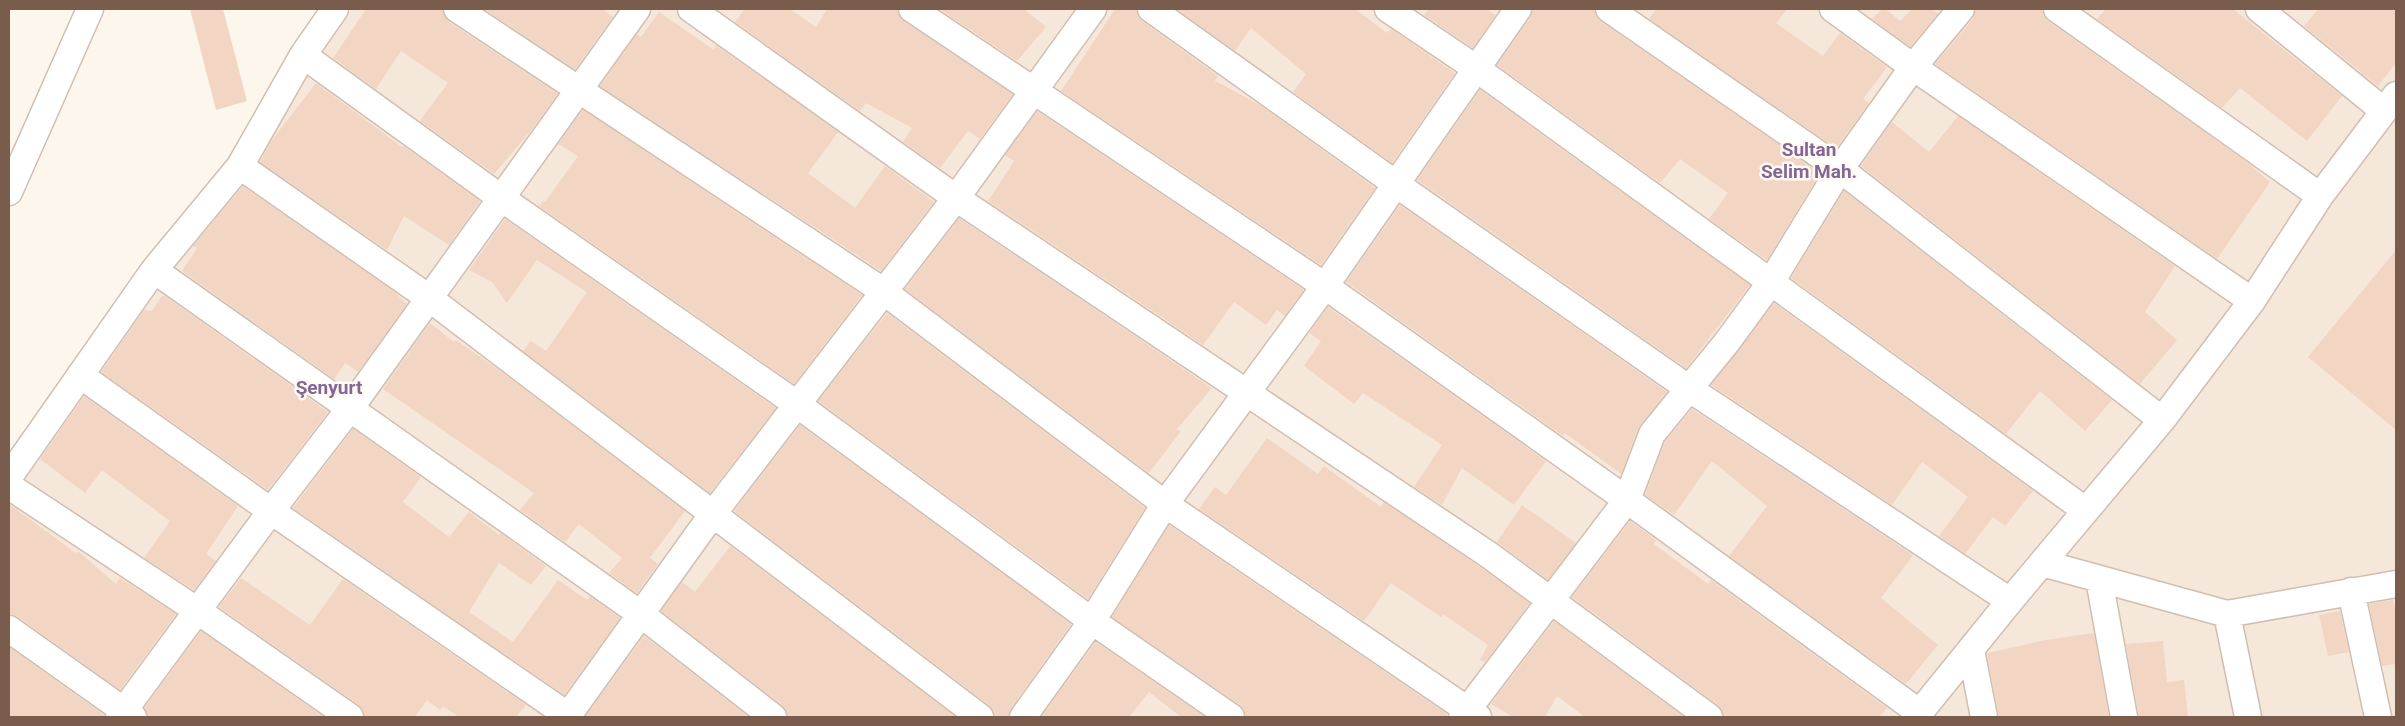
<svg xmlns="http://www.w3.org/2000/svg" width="2405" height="726" font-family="Roboto,sans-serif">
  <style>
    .residential { fill: #f5e8da }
    .building { fill: #f3d5c3 }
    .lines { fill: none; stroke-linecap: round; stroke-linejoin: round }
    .street-casing { stroke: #d1beb0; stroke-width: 29 }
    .street { stroke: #fff; stroke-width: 26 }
    .labels { text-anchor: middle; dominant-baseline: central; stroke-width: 5; stroke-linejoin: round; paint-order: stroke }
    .district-label { font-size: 19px; font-weight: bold; fill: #846695; stroke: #fffaf3 }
  </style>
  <rect width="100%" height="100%" fill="#fdf6ec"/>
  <path class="residential" d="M 352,9 L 2396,9 L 2396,717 L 9,717 L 9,453 Z"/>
  <path class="building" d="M 190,9 L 223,9 L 247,101 L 216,110 Z
    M 366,9 L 442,9 L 444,16 L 449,22 L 558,94 L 533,128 L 494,174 L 420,121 L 448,83 L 401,51 L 376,89 L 333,58 Z
    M 484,9 L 602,9 L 613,17 L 575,69 Z
    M 745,9 L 790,9 L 816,27 L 827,9 L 897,9 L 899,16 L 904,21 L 1013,94 L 980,139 L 968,131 L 940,168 L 903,142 L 912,128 L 866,103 L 860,111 L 735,22 Z
    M 939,9 L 1024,9 L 1046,27 L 1017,61 Z
    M 1115,9 L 1136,9 L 1138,16 L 1142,21 L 1218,76 L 1215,81 L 1260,105 L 1375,188 L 1321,265 L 1061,91 Z
    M 1176,9 L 1355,9 L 1387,33 L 1391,29 L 1455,73 L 1392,163 L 1293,92 L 1306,74 L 1251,28 L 1235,51 Z
    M 1429,9 L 1486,9 L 1496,15 L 1473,48 L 1424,15 Z
    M 1533,9 L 1594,9 L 1596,16 L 1600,21 L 1820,173 L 1767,260 L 1709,219 L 1728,193 L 1680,159 L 1660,183 L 1497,65 L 1530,18 Z
    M 1656,9 L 1787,9 L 1776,23 L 1823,56 L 1840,33 L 1887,67 L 1863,99 L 1869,103 L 1836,148 L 1649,19 Z
    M 1882,9 L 1886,9 L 1900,21 L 1912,9 L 1933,9 L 1938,14 L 1910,47 L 1872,19 Z
    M 1976,9 L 2042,9 L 2044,16 L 2048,21 L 2248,163 L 2270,182 L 2217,259 L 1935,64 L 1973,19 Z
    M 2106,9 L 2233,9 L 2342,96 L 2307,141 L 2240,88 L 2222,108 L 2097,19 Z
    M 2318,9 L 2396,9 L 2396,63 L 2378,86 L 2304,26 Z
    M 659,12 L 714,50 L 716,45 L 838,132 L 808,173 L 855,208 L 885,166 L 934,202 L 881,271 L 600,86 L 637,34 L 641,37 Z
    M 316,83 L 402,147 L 403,146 L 480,201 L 449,245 L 404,216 L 387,250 L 260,162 L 272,140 Z
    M 1480,90 L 1750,285 L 1686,368 L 1417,180 Z
    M 583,110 L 862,295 L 794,384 L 539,206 L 543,201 L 545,202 L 578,156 L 558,144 Z
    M 1037,111 L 1304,290 L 1285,316 L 1277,310 L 1266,325 L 1234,302 L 1203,345 L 988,201 L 1014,161 L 1005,155 Z
    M 1958,116 L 2175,266 L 2145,312 L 2177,340 L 2140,384 L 1861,166 L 1892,122 L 1929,152 Z
    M 243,186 L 392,290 L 407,304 L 358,372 L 345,363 L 334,379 L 182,271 L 197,248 L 193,246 Z
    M 1844,191 L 2112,400 L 2085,431 L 2040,391 L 2006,434 L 1791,278 Z
    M 1400,205 L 1667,392 L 1638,428 L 1621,474 L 1565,433 L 1563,436 L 1346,282 Z
    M 959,218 L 1212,388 L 1177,429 L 1181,431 L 1149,473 L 905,289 Z
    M 505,219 L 776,408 L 710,493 L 523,351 L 531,341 L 546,351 L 587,292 L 537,260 L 507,303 L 492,282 L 469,270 Z
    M 2396,250 L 2396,430 L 2308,357 Z
    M 162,296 L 165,296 L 328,412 L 268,490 L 101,372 L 144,310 L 152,311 Z
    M 1774,303 L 2033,491 L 2005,526 L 1993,517 L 1965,554 L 1939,536 L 1968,497 L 1922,462 L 1892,505 L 1711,385 Z
    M 1328,307 L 1546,461 L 1514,505 L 1462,468 L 1442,505 L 1414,487 L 1442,445 L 1363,393 L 1354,404 L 1304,366 L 1321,341 L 1309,333 Z
    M 887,313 L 1145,508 L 1088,599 L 818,401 Z
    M 430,323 L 454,342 L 456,340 L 506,375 L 685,511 L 650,558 L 658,564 L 637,593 L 609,573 L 622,558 L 579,524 L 565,542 L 520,510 L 534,493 L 383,389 Z
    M 84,396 L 238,506 L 206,554 L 216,561 L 194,590 L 144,558 L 170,521 L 102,470 L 85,493 L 40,459 Z
    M 1692,409 L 1913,555 L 1881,598 L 1938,645 L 1906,684 L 1729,556 L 1767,506 L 1712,461 L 1674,515 L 1645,495 L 1665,442 Z
    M 800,425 L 1071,624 L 1011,708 L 1008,717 L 995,717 L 989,705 L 734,511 Z
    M 353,429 L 421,477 L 403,502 L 449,537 L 469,512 L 499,535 L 500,533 L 546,566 L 531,585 L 499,563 L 469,612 L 513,642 L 558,580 L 587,600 L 590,596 L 620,618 L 564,695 L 293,508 Z
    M 1267,438 L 1318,474 L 1324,466 L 1381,507 L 1384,502 L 1480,567 L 1530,603 L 1485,662 L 1480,660 L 1488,645 L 1443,614 L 1441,617 L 1391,583 L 1364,621 L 1199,509 L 1215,487 L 1226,495 Z
    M 9,504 L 76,553 L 78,551 L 116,584 L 120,578 L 176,614 L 120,690 L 18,617 L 9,614 Z
    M 1522,505 L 1576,543 L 1548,580 L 1497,542 Z
    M 1630,521 L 1656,540 L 1654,544 L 1708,584 L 1711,580 L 1887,708 L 1879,717 L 1724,717 L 1718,705 L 1572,597 Z
    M 1169,525 L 1447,714 L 1447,717 L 1246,717 L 1244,710 L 1240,705 L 1112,617 Z
    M 730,546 L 956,717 L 788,717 L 782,705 L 661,611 L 682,582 L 695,592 Z
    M 241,578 L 310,625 L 343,579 L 526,705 L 516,717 L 459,717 L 443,706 L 440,710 L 427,700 L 415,717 L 365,717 L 363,710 L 359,705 L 219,607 Z
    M 2393,600 L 2396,612 L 2396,664 L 2382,666 L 2369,604 Z
    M 2340,611 L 2349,652 L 2328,656 L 2319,615 Z
    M 1554,621 L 1684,717 L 1585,717 L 1557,696 L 1545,717 L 1513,717 L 1491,704 Z
    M 201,631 L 324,717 L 148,717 L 144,708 Z
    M 2094,633 L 2109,717 L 1999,717 L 1987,653 L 2046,640 Z
    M 644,636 L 749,717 L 585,717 Z
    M 2163,641 L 2167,682 L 2184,680 L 2188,717 L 2139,717 L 2126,644 Z
    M 1096,642 L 1205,717 L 1181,717 L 1149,692 L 1129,717 L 1041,717 Z
    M 9,647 L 104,715 L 103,717 L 9,717 Z"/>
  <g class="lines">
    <defs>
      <path id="street" d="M 457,9 L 883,291 L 1165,504 L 1478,717
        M 691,9 L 956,198 L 1489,555 L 1709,717
        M 912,9 L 1325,286 L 1627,500 L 1920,713
        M 1151,9 L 1396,184 L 1688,388 L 2010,601
        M 1388,9 L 1477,69 L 2085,510
        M 1609,9 L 1840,169 L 2162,420
        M 1833,9 L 1913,67 L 2252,301
        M 2057,9 L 2320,196
        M 2259,9 L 2384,111
        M 303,55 L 501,198 L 798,405 L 1092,621 L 1231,717
        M 240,166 L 429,298 L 980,717
        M 9,192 L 90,9
        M 154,270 L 642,615 L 773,717
        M 80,375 L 271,511 L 570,717
        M 9,477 L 154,270 L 240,166 L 303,55 L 335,9
        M 9,486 L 198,611 L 350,717
        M 2042,563 L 2227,614 L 2396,584
        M 2099,579 L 2124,717
        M 2351,591 L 2378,717
        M 2227,614 L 2248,717
        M 9,629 L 133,717
        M 1971,650 L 1984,717
        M 119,717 L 271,511 L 351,407 L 637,9
        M 567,717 L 712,515 L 956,198 L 1093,9
        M 1023,717 L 1092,621 L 1165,504 L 1325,286 L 1518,9
        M 1462,717 L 1627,500 L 1652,434 L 1727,342 L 1771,282 L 1840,169 L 1913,67 L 1961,9
        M 1916,717 L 2010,601 L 2162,420 L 2252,301 L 2320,196 L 2396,95"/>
    </defs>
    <use href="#street" class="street-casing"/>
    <use href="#street" class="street"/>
  </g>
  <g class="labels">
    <g class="district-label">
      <text x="1809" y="149">Sultan<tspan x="1809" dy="22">Selim Mah.</tspan></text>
      <text x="329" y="387">Şenyurt</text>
    </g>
  </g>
  <rect width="2405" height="726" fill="none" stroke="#7a5c4d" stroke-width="20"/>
</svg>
